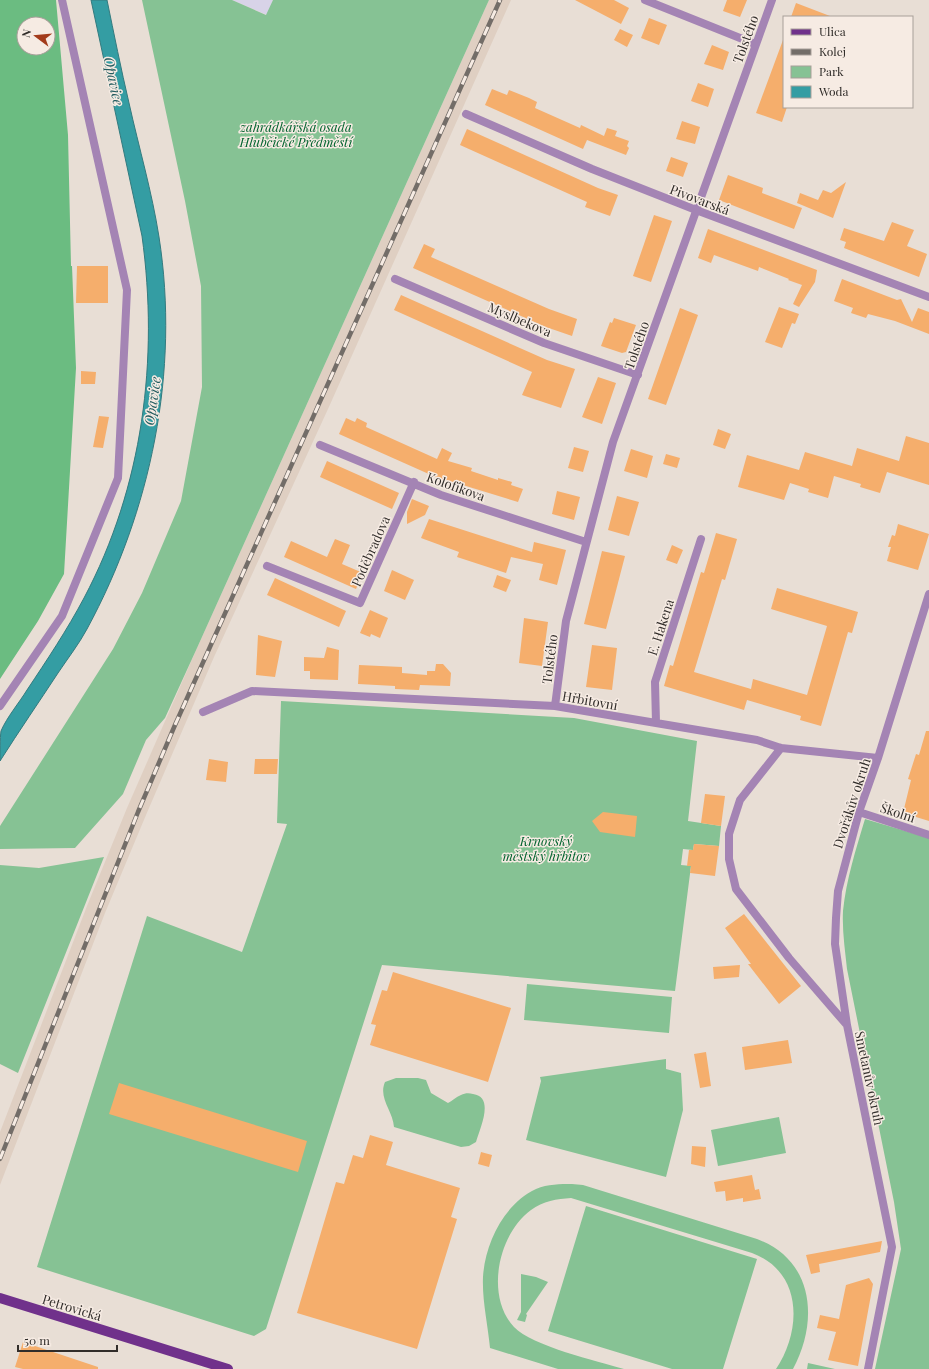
<svg xmlns="http://www.w3.org/2000/svg" width="929" height="1369" font-family="'Playfair Display',serif">
  <style>
    .built { fill: #dfcfc2 }
    .industrial { fill: #d8d3e8 }
    .green { fill: #86c294 }
    .forest { fill: #6bbc81; fill-rule: evenodd }
    .water { fill: #349da3; stroke: #337b7f }
    .building { fill: #f5ae6c }
    .lines { fill: none; stroke-linecap: round; stroke-linejoin: round }
    .minor { stroke: #a484b4; stroke-width: 8 }
    .primary { stroke: #70318b; stroke-width: 10 }
    .rail-casing { stroke: #736d68; stroke-width: 4.5 }
    .rail { stroke: #f6ebe3; stroke-width: 3; stroke-dasharray: 9; stroke-linecap: butt }
    .labels { text-anchor: middle; dominant-baseline: central; stroke-width: 3; stroke-linejoin: round; paint-order: stroke }
    .street-label { font-size: 13px; fill: #312d2a; stroke: #f6ebe3 }
    .park-label { font-size: 13px; font-style: italic; fill: #00632e; stroke: #f6ebe3 }
    .water-label { font-size: 14px; font-style: italic; fill: #235c5f; stroke: #f6ebe3 }
  </style>
  <rect width="100%" height="100%" fill="#e8ded5"/>
  <path class="built" d="M 489,0 L 511,0 L 328,409 L 214,657 L 146,815 L 105,913 L 0,1185 L 0,1132 L 87,906 L 127,808 L 197,648 Z"/>
  <path class="industrial" d="M 232,0 L 273,0 L 267,15 Z"/>
  <path class="green" d="M 142,0 L 232,0 L 266,15 L 273,0 L 489,0 L 197,648 L 165,718 L 146,740 L 123,794 L 75,848 L 0,849 L 0,826 L 113,649 L 142,593 L 181,501 L 202,387 L 201,286 L 185,201 Z
    M 281,701 L 574,718 L 697,741 L 688,821 L 721,826 L 719,846 L 694,844 L 693,850 L 683,849 L 681,865 L 691,866 L 675,991 L 382,965 L 266,1329 L 254,1336 L 37,1267 L 147,916 L 242,952 L 287,824 L 277,823 Z
    M 865,819 L 929,838 L 929,1369 L 875,1369 L 901,1249 L 894,1202 L 847,969 C 845,950 842,930 843,911 C 846,880 856,849 865,819 Z
    M 104,857 L 18,1073 L 0,1064 L 0,865 L 39,868 Z
    M 527,984 L 672,997 L 669,1033 L 524,1020 Z
    M 666,1059 L 666,1069 L 681,1073 L 683,1110 L 666,1177 L 526,1140 L 541,1081 L 540,1077 Z
    M 396,1078 L 418,1078 L 426,1080 L 431,1093 L 448,1103 C 452,1101 456,1097 461,1095 C 465,1093 469,1093 473,1094 C 495,1097 480,1128 476,1142 L 469,1146 L 461,1147 L 394,1127 C 393,1111 378,1098 385,1082 Z
    M 779,1117 L 786,1153 L 718,1166 L 711,1130 Z
    M 572,1184 L 583,1185 L 757,1239 C 814,1260 819,1321 793,1369 L 776,1369 C 802,1330 803,1272 752,1253 L 571,1198 C 557,1199 543,1201 531,1210 C 498,1234 485,1296 514,1327 C 532,1346 597,1361 624,1369 L 558,1369 L 490,1348 C 488,1325 482,1301 483,1277 C 485,1243 504,1204 536,1189 C 548,1184 560,1184 572,1184 Z
    M 586,1206 L 757,1259 L 723,1369 L 672,1369 L 548,1331 Z
    M 521,1274 L 536,1277 L 548,1282 L 526,1314 L 527,1315 L 525,1322 L 517,1320 L 521,1312 Z
    M 808,1363 L 835,1369 L 807,1369 Z"/>
  <path class="forest" d="M 0,0 L 56,0 L 68,135 L 71,266 L 72,266 L 76,368 L 64,574 L 38,621 L 0,679 ZM 24,24 L 48,24 L 48,48 L 24,48 Z"/>
  <path class="water" d="M 91,0 L 107,0 C 114,34 121,69 129,103 C 139,148 152,192 159,237 C 180,371 151,511 87,629 C 79,644 68,658 58,673 C 39,702 19,731 0,761 C 0,752 0,738 1,731 C 7,717 19,703 27,690 C 47,660 67,630 84,598 C 143,487 159,359 142,236 Z"/>
  <path class="building" d="M 575,0 L 614,0 L 629,8 L 621,24 Z
    M 727,0 L 747,0 L 740,17 L 723,11 Z
    M 796,3 L 830,16 L 829,17 L 791,17 Z
    M 649,18 L 667,25 L 659,45 L 641,38 Z
    M 620,29 L 633,35 L 627,47 L 614,40 Z
    M 783,40 L 784,107 L 787,107 L 782,122 L 756,113 Z
    M 712,45 L 729,52 L 723,70 L 704,64 Z
    M 698,83 L 714,89 L 708,107 L 691,101 Z
    M 492,89 L 507,95 L 509,90 L 529,98 L 537,102 L 535,108 L 580,128 L 581,125 L 604,136 L 607,128 L 617,131 L 615,136 L 629,141 L 627,146 L 629,148 L 626,155 L 587,140 L 583,149 L 485,105 Z
    M 682,121 L 700,127 L 695,144 L 676,139 Z
    M 467,129 L 598,188 L 618,195 L 610,216 L 585,207 L 587,202 L 460,145 Z
    M 671,157 L 688,163 L 683,177 L 666,171 Z
    M 728,175 L 763,188 L 762,193 L 802,208 L 794,229 L 719,200 Z
    M 846,182 L 833,218 L 797,203 L 800,193 L 818,200 L 823,190 L 831,193 Z
    M 654,215 L 672,221 L 651,282 L 633,276 Z
    M 892,222 L 914,230 L 907,246 L 927,254 L 919,277 L 844,248 L 846,242 L 840,240 L 844,228 L 884,241 Z
    M 708,229 L 817,270 L 815,282 L 799,307 L 793,304 L 802,285 L 788,280 L 789,279 L 759,267 L 758,271 L 714,255 L 711,263 L 698,258 Z
    M 424,244 L 435,249 L 431,257 L 549,309 L 577,319 L 572,336 L 546,327 L 413,268 Z
    M 77,266 L 108,266 L 108,303 L 76,303 Z
    M 842,279 L 897,300 L 901,299 L 912,322 L 918,308 L 929,312 L 929,334 L 895,321 L 868,314 L 866,318 L 851,313 L 853,308 L 834,301 Z
    M 401,295 L 547,360 L 575,369 L 561,408 L 522,395 L 532,372 L 394,310 Z
    M 779,307 L 799,314 L 795,324 L 792,323 L 782,348 L 765,342 Z
    M 680,308 L 698,315 L 666,405 L 648,399 Z
    M 614,318 L 636,325 L 626,352 L 622,353 L 601,346 L 610,322 L 612,323 Z
    M 81,371 L 96,372 L 95,384 L 81,384 Z
    M 598,377 L 616,383 L 602,424 L 582,417 Z
    M 99,416 L 109,417 L 103,448 L 93,447 Z
    M 346,418 L 355,422 L 357,418 L 367,423 L 366,427 L 437,459 L 442,448 L 452,453 L 448,461 L 472,468 L 471,471 L 498,480 L 498,478 L 512,482 L 511,485 L 523,489 L 518,502 L 440,478 L 440,479 L 339,434 Z
    M 718,429 L 731,434 L 725,449 L 713,445 Z
    M 906,436 L 929,443 L 929,485 L 887,472 L 880,493 L 860,487 L 861,484 L 834,476 L 828,498 L 808,492 L 809,489 L 790,483 L 784,500 L 738,487 L 747,455 L 799,470 L 805,452 L 852,466 L 857,448 L 899,461 Z
    M 574,447 L 589,451 L 583,472 L 568,468 Z
    M 631,449 L 653,456 L 647,478 L 624,471 Z
    M 666,454 L 680,458 L 677,468 L 663,464 Z
    M 327,461 L 399,493 L 392,509 L 320,477 Z
    M 557,491 L 580,497 L 574,520 L 552,514 Z
    M 617,496 L 639,502 L 629,536 L 608,530 Z
    M 412,499 L 429,506 L 425,515 L 407,524 L 407,512 Z
    M 429,519 L 532,552 L 534,542 L 566,550 L 557,585 L 539,580 L 543,564 L 511,557 L 506,573 L 457,557 L 459,552 L 421,538 Z
    M 898,524 L 929,534 L 918,570 L 887,561 L 891,547 L 888,547 L 892,535 L 895,536 Z
    M 716,533 L 737,539 L 725,580 L 722,579 L 694,672 L 751,689 L 753,679 L 807,695 L 827,626 L 771,609 L 777,588 L 858,612 L 852,633 L 848,632 L 821,726 L 800,720 L 801,716 L 747,700 L 744,710 L 664,686 L 670,665 L 673,666 L 701,572 L 704,573 Z
    M 335,539 L 350,545 L 342,564 L 363,573 L 356,589 L 284,557 L 291,541 L 327,557 Z
    M 672,545 L 683,550 L 677,564 L 666,560 Z
    M 602,551 L 625,556 L 606,629 L 584,624 Z
    M 392,570 L 414,580 L 405,600 L 384,591 Z
    M 497,575 L 511,580 L 506,592 L 493,587 Z
    M 275,578 L 346,611 L 339,627 L 267,595 Z
    M 370,610 L 388,618 L 380,638 L 371,634 L 370,637 L 360,633 Z
    M 524,618 L 548,622 L 542,666 L 519,663 Z
    M 258,635 L 282,641 L 275,677 L 256,675 Z
    M 592,645 L 617,648 L 612,690 L 586,687 Z
    M 327,647 L 339,650 L 338,680 L 310,679 L 310,671 L 304,671 L 304,657 L 324,658 Z
    M 436,664 L 443,664 L 451,673 L 450,686 L 420,685 L 419,690 L 395,689 L 395,686 L 358,684 L 359,665 L 402,667 L 402,673 L 427,675 L 427,671 L 435,671 Z
    M 926,731 L 929,731 L 929,821 L 903,813 L 911,780 L 908,779 L 916,754 L 919,755 Z
    M 209,759 L 228,762 L 226,782 L 206,780 Z
    M 255,759 L 278,759 L 277,774 L 254,774 Z
    M 705,794 L 725,796 L 721,826 L 701,823 Z
    M 603,812 L 637,816 L 635,837 L 600,832 L 592,821 Z
    M 694,844 L 719,846 L 715,876 L 690,873 L 691,866 L 687,866 L 689,850 L 693,850 Z
    M 744,914 L 801,986 L 779,1004 L 748,964 L 751,964 L 725,928 Z
    M 740,965 L 739,977 L 714,979 L 713,967 Z
    M 393,972 L 511,1008 L 488,1082 L 370,1045 L 376,1025 L 371,1024 L 382,990 L 387,991 Z
    M 788,1040 L 792,1063 L 745,1070 L 742,1047 Z
    M 706,1052 L 711,1086 L 700,1088 L 694,1054 Z
    M 119,1083 L 307,1141 L 298,1172 L 109,1114 Z
    M 370,1135 L 393,1142 L 386,1165 L 460,1188 L 451,1217 L 457,1219 L 417,1349 L 297,1313 L 336,1182 L 344,1184 L 353,1155 L 363,1158 Z
    M 692,1146 L 706,1147 L 705,1167 L 691,1164 Z
    M 481,1152 L 492,1155 L 489,1167 L 478,1164 Z
    M 752,1175 L 755,1190 L 759,1189 L 761,1199 L 743,1202 L 743,1198 L 726,1201 L 725,1191 L 716,1192 L 714,1182 Z
    M 882,1241 L 880,1252 L 819,1264 L 820,1272 L 811,1274 L 806,1255 Z
    M 869,1278 L 873,1284 L 858,1366 L 828,1360 L 836,1332 L 817,1328 L 820,1315 L 839,1319 L 846,1285 Z
    M 23,1342 L 98,1367 L 98,1369 L 23,1369 L 15,1367 Z"/>
  <g class="lines">
    <path class="minor" d="M 645,0 L 755,44
      M 466,114 L 592,169 L 696,210 L 929,297
      M 395,279 L 544,343 L 638,375
      M 320,445 L 441,495 L 586,542
      M 267,566 L 360,603 L 414,482
      M 0,706 L 62,616 L 118,478 L 127,290 L 62,0
      M 555,706 L 566,621 L 613,442 L 772,0
      M 203,712 L 252,691 L 555,706 L 757,740 L 781,748 L 878,758
      M 656,723 L 655,682 L 701,539
      M 781,748 L 740,800 L 729,834 L 729,859 L 736,889 L 789,958 L 846,1024
      M 859,812 L 929,835
      M 868,1369 L 892,1247 L 847,1025 L 835,944 L 836,918 L 838,891 L 859,812 L 878,758 L 929,594"/>
    <path class="primary" d="M 0,1298 L 228,1369"/>
    <defs>
      <path id="rail" d="M 0,1159 L 138,812 L 175,725 L 500,0"/>
    </defs>
    <use href="#rail" class="rail-casing"/>
    <use href="#rail" class="rail"/>
  </g>
  <g class="labels">
    <g class="street-label">
      <text transform="translate(745 39) rotate(-70)">Tolstého</text>
      <text transform="translate(700 199) rotate(21)">Pivovarská</text>
      <text transform="translate(520 319) rotate(23)">Myslbekova</text>
      <text transform="translate(636 345) rotate(-71)">Tolstého</text>
      <text transform="translate(456 486) rotate(20)">Kolofíkova</text>
      <text transform="translate(370 551) rotate(-66)">Poděbradova</text>
      <text transform="translate(660 627) rotate(-72)">E. Hakena</text>
      <text transform="translate(549 659) rotate(-83)">Tolstého</text>
      <text transform="translate(590 700) rotate(10)">Hřbitovní</text>
      <text transform="translate(851 803) rotate(-72)">Dvořákův okruh</text>
      <text transform="translate(898 812) rotate(18)">Školní</text>
      <text transform="translate(870 1078) rotate(78)">Smetanův okruh</text>
      <text transform="translate(72 1307) rotate(17)">Petrovická</text>
    </g>
    <g class="park-label">
      <text x="296" y="126">zahrádkářská osada<tspan x="296" dy="15">Hlubčické Předměstí</tspan></text>
      <text x="546" y="840">Krnovský<tspan x="546" dy="15">městský hřbitov</tspan></text>
    </g>
    <g class="water-label">
      <text transform="translate(114 81) rotate(78)">Opavice</text>
      <text transform="translate(152 401) rotate(-82)">Opavice</text>
    </g>
  </g>
  <rect x="783" y="16" width="130" height="92" fill="#f6ebe3" stroke="#a79f99"/>
  <rect x="791" y="29" width="20" height="6" fill="#70318b" stroke="#a79f99"/>
  <text x="819" y="36" font-size="12" fill="#312d2a">Ulica</text>
  <rect x="791" y="49" width="20" height="6" fill="#736d68" stroke="#a79f99"/>
  <text x="819" y="56" font-size="12" fill="#312d2a">Kolej</text>
  <rect x="791" y="66" width="20" height="12" fill="#86c294" stroke="#a79f99"/>
  <text x="819" y="76" font-size="12" fill="#312d2a">Park</text>
  <rect x="791" y="86" width="20" height="12" fill="#349da3" stroke="#a79f99"/>
  <text x="819" y="96" font-size="12" fill="#312d2a">Woda</text>
  <g transform="translate(36 36) rotate(286)"><circle r="19" fill="#f6ebe3" stroke="#a79f99"/>
  <path d="M0-3L7 15L0 10L-7 15Z" fill="#a33b1b"/>
  <text y="-6" font-size="11" font-weight="bold" text-anchor="middle" fill="#312d2a">N</text>
  </g>
  <path d="M18 1345v6h99v-6" fill="none" stroke="#312d2a" stroke-width="2"/>
  <text x="24" y="1345" font-size="12" fill="#312d2a" stroke="#f6ebe3" stroke-width="3" paint-order="stroke">50 m</text>
</svg>
